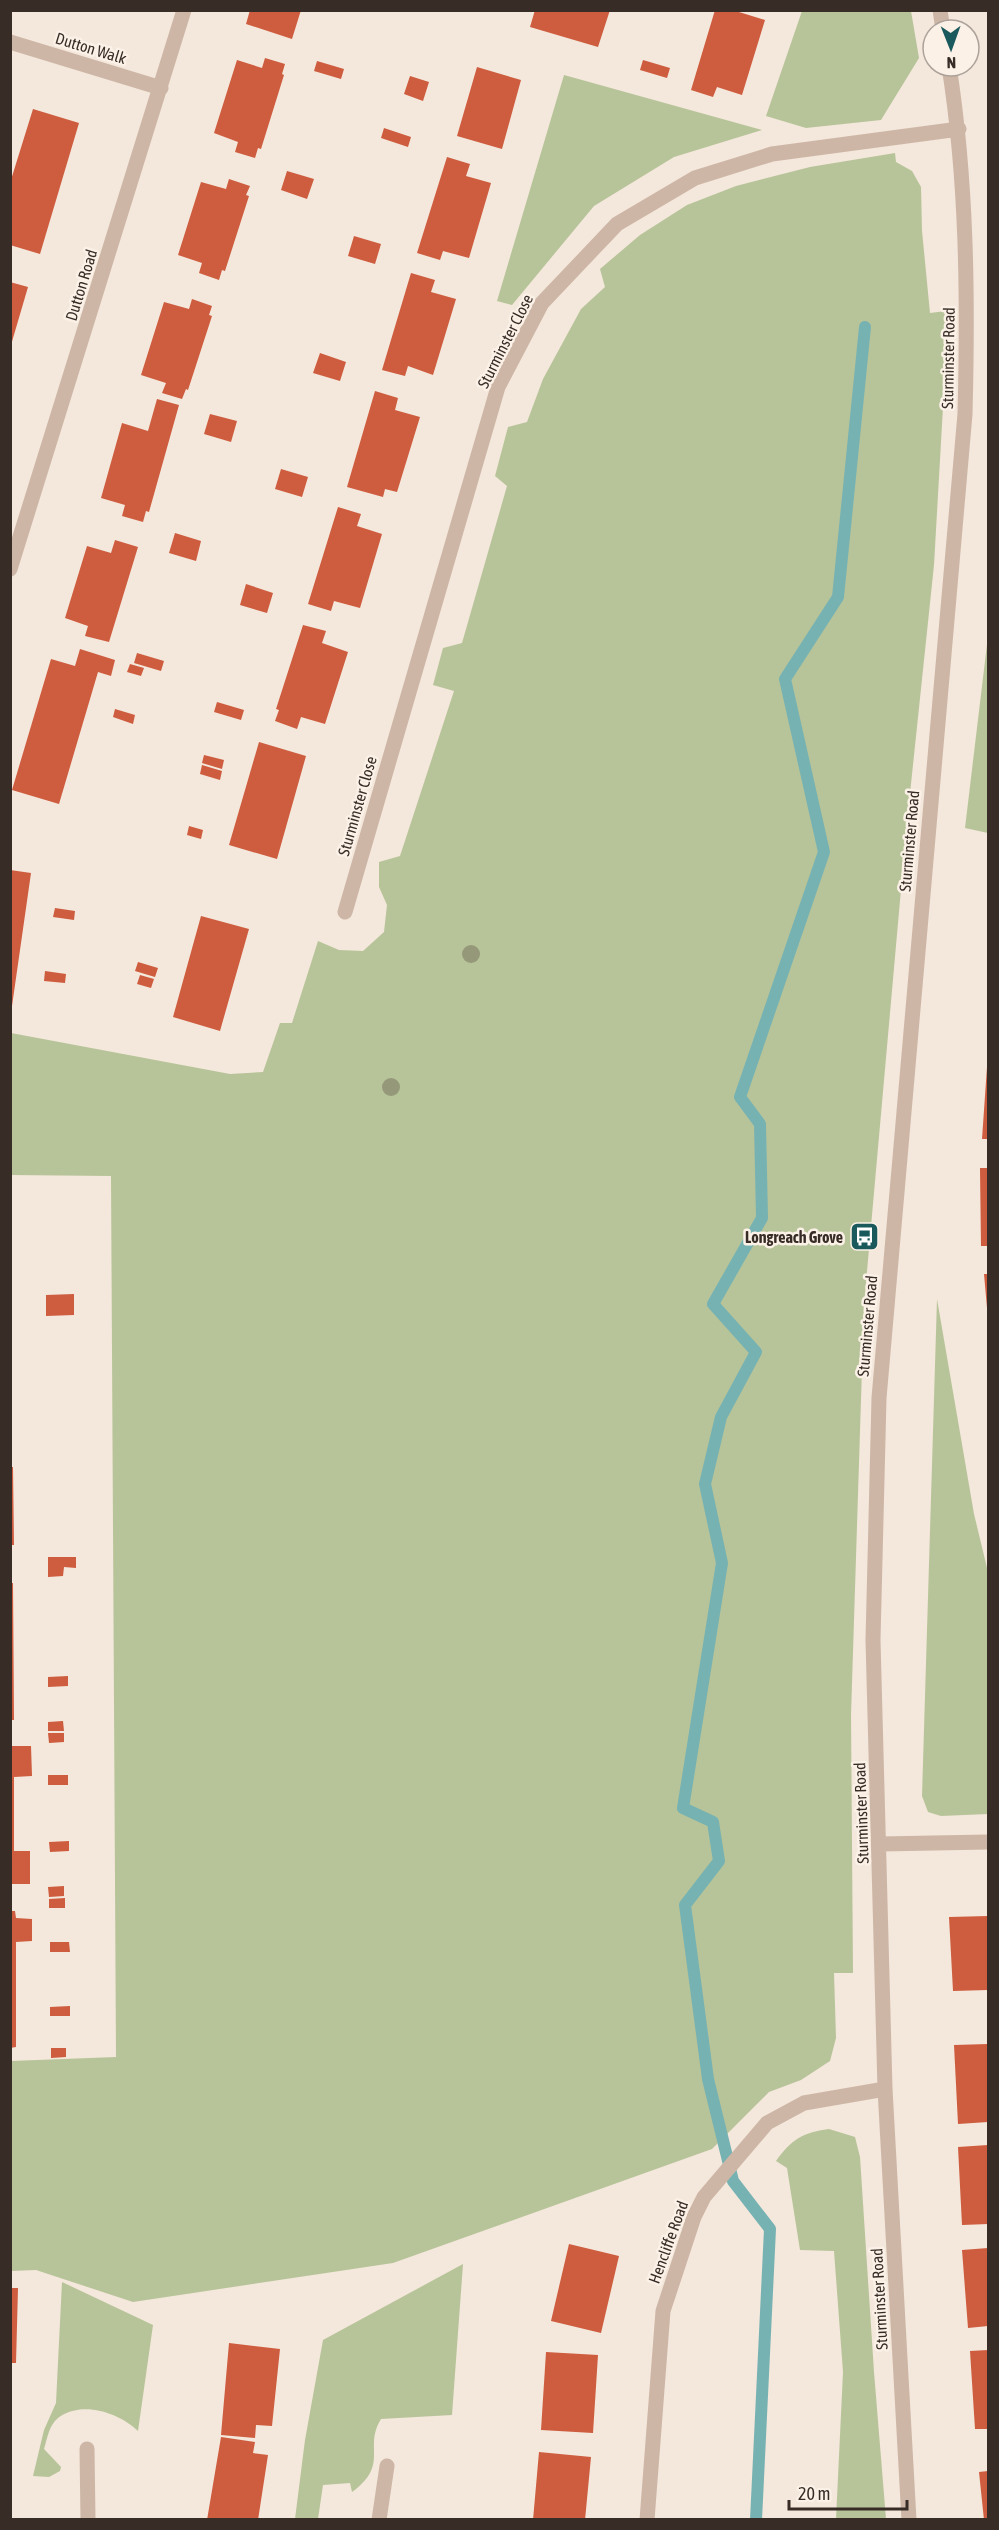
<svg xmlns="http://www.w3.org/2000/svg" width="999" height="2530" font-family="'Asap Condensed',sans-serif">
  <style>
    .green { fill: #b7c499 }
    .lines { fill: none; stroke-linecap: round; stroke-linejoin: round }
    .stream { stroke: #77b2b3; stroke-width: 12 }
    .building { fill: #ce5c3e }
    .minor { stroke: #cdb6a6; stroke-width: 15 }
    .tree { fill: #959879 }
    .labels { text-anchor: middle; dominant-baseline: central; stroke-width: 5; stroke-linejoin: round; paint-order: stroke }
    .street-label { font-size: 16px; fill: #382c27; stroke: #fbf1e7 }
    .poi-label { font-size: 16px; font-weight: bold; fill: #382c27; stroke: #fbf1e7; text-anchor: end }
  </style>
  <rect width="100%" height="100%" fill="#f4e7db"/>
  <path class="green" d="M 802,11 L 911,11 L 919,58 L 881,120 L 806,128 L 766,116 Z
    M 564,75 L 762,130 L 674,157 L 594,206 L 512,305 L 497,301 Z
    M 895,153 L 896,162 L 912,171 L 921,187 L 922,231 L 930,313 L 946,311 L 947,337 L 934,565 L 907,822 L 864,1305 L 851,1715 L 853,1973 L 834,1973 L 836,2038 L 830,2061 L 801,2080 L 769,2092 L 712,2149 L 393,2263 L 133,2302 L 36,2270 L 11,2271 L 11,2061 L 116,2057 L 111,1176 L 11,1175 L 11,1033 L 230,1074 L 263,1072 L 280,1023 L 292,1023 L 318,941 L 339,950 L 363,951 L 384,932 L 387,905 L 379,887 L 379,862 L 400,856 L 454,691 L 433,685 L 443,648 L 462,643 L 507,486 L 495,476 L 508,427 L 527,422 L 543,379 L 581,309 L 605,287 L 600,269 L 640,235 L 687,205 L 736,186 L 810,167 Z
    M 988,636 L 988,833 L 965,828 Z
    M 937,1299 L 974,1514 L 988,1572 L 988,1814 L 941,1816 L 928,1812 L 922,1796 Z
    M 829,2129 L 855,2137 L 860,2157 L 874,2372 L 886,2519 L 836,2519 L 843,2372 L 834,2251 L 800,2250 L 787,2168 L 776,2161 C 792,2139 802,2133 829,2129 Z
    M 463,2264 L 452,2415 L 381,2419 C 363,2448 390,2464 352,2492 L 350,2483 L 323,2485 L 318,2519 L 295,2519 L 305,2440 L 323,2340 Z
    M 62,2282 L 153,2325 L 138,2431 C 119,2413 82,2400 58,2418 C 49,2425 47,2439 44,2449 L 61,2467 L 60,2471 L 49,2477 L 33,2476 L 44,2430 L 56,2403 Z"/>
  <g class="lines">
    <path class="stream" d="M 756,2520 L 770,2229 L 733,2181 L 708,2079 L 685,1905 L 719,1861 L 713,1822 L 683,1808 L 722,1563 L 705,1484 L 721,1417 L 756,1352 L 713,1304 L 762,1218 L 760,1124 L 740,1097 L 824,852 L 785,679 L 838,597 L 865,327"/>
  </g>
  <path class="building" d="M 250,10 L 301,10 L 292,39 L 246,24 Z
    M 535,10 L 610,10 L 598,47 L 530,27 Z
    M 715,10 L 740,10 L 739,12 L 765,20 L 742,95 L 717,87 L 713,97 L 691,90 Z
    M 265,58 L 285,64 L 282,74 L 284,75 L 261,149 L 258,148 L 255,158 L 235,152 L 238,142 L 214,133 L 237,60 L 262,68 Z
    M 643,60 L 670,68 L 667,78 L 640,70 Z
    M 317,61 L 344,69 L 341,79 L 314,71 Z
    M 477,67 L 521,80 L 502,149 L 457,136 Z
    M 410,76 L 429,82 L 423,101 L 404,94 Z
    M 33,109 L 79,123 L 40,254 L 10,245 L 10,183 Z
    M 384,128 L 411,137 L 408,147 L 381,138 Z
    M 447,157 L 470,164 L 466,176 L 491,183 L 469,258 L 443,251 L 440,260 L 417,253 Z
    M 287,171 L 314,179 L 307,199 L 281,190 Z
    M 229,179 L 250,186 L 246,195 L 249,196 L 225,271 L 222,270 L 219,280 L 199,273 L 202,263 L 178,255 L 201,182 L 226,189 Z
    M 354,236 L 381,244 L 375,264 L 348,256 Z
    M 411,273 L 435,280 L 431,292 L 456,299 L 433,375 L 408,366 L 405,376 L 382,370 Z
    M 10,282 L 28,287 L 11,345 L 10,345 Z
    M 192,299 L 212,306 L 209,315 L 212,316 L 188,390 L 186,389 L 182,399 L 162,393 L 166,383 L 141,375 L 164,302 L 189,309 Z
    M 320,353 L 346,362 L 340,381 L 313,373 Z
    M 375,391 L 398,398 L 395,410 L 420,417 L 397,492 L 385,489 L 383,497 L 347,487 Z
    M 157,399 L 179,405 L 149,512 L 146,511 L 143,522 L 122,516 L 125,505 L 101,498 L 122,423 L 148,431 Z
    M 210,414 L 237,421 L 231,442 L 204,434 Z
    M 281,469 L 308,477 L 302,497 L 275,489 Z
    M 338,507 L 361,514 L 357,526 L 382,534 L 360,608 L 334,601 L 331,611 L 308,604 Z
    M 175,533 L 201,541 L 196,561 L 169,553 Z
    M 115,540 L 138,547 L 109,642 L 85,636 L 88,626 L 65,618 L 87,546 L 111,553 Z
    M 246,584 L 273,593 L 267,613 L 240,605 Z
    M 303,625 L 326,631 L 322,643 L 348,652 L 325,724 L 301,717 L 297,729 L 275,721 L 279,710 L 276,709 Z
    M 80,649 L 115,660 L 111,676 L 98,672 L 59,804 L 12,790 L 51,659 L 75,666 Z
    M 137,653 L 164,661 L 161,671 L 134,663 Z
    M 130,664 L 144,668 L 141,676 L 127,672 Z
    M 217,702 L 244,710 L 241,720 L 214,712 Z
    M 115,709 L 135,715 L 133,724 L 113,717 Z
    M 259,742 L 306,756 L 277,859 L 229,845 Z
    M 204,755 L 224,760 L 222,769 L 202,763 Z
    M 202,765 L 222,771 L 220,780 L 200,774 Z
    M 189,826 L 203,830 L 201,839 L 187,835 Z
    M 10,870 L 31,873 L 12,1006 L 10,1006 Z
    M 55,908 L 75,911 L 74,920 L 53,917 Z
    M 201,916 L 249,929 L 220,1031 L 173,1017 Z
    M 138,962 L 158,968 L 155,977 L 135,971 Z
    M 45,971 L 66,974 L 65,983 L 44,981 Z
    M 140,975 L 154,979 L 151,988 L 137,984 Z
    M 987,1067 L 988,1067 L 988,1139 L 982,1139 Z
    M 980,1168 L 988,1168 L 988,1246 L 981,1246 Z
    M 984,1274 L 988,1274 L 988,1308 L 987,1308 Z
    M 74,1294 L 74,1315 L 46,1316 L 46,1295 Z
    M 10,1467 L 13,1467 L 14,1545 L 10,1545 Z
    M 48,1557 L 76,1557 L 76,1568 L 64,1567 L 63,1576 L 48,1577 Z
    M 10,1583 L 13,1583 L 14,1720 L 10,1720 Z
    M 68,1676 L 68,1686 L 48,1687 L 48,1677 Z
    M 63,1721 L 64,1731 L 48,1731 L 48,1722 Z
    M 48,1733 L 64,1733 L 64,1742 L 49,1743 Z
    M 10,1746 L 31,1746 L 32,1776 L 14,1777 L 14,1851 L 30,1851 L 30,1884 L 10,1884 Z
    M 48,1775 L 68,1775 L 68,1785 L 48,1785 Z
    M 69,1841 L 69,1851 L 50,1852 L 49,1842 Z
    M 64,1886 L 64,1896 L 49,1897 L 48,1887 Z
    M 65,1898 L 65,1908 L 49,1908 L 49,1899 Z
    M 10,1911 L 15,1911 L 16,1918 L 32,1919 L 32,1941 L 16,1942 L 16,2047 L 10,2048 Z
    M 988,1916 L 988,1990 L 953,1991 L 949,1917 Z
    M 50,1942 L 69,1942 L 70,1952 L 50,1952 Z
    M 70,2006 L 70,2016 L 50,2016 L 50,2007 Z
    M 988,2044 L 988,2122 L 958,2124 L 954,2045 Z
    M 51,2048 L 66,2048 L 66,2057 L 51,2058 Z
    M 988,2145 L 988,2224 L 962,2225 L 958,2147 Z
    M 569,2244 L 619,2256 L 601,2333 L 551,2321 Z
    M 988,2248 L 988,2326 L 968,2328 L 962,2250 Z
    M 10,2288 L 18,2288 L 16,2363 L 10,2363 Z
    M 229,2343 L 280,2349 L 272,2426 L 256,2425 L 255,2438 L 221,2435 Z
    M 988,2350 L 988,2429 L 975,2429 L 970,2351 Z
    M 546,2352 L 598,2355 L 593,2433 L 541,2430 Z
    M 221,2437 L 255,2442 L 253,2453 L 268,2455 L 258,2520 L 207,2520 Z
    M 539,2452 L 591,2457 L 585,2520 L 533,2520 Z
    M 988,2471 L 988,2520 L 984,2520 L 979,2472 Z"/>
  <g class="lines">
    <path class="minor" d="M 940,10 L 943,30
      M 10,42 L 161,88
      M 10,569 L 184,10
      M 345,912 L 498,387 L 542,303 L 617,224 L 695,178 L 772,154 L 959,129
      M 880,1844 L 988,1842
      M 87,2449 L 88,2520
      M 379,2520 L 387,2466
      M 647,2520 L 663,2311 L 694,2217 L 704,2197 L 767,2123 L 804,2103 L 885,2089
      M 909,2520 L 885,2089 L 873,1640 L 879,1398 L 965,414 C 968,298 967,181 949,66"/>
  </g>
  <g class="tree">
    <circle cx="471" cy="954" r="9"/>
    <circle cx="391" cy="1087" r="9"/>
  </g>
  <defs>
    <symbol id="bus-square" viewBox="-11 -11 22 22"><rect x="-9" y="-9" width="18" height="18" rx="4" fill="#1a5a5c" stroke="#fbf1e7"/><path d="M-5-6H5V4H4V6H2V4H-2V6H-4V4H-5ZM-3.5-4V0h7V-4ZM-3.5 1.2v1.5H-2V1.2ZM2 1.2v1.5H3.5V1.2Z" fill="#fff"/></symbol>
  </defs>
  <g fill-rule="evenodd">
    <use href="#bus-square" x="848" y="1220" width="33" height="33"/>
  </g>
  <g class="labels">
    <g class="street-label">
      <text transform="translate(91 48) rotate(17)">Dutton Walk</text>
      <text transform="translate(81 285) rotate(-73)">Dutton Road</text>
      <text transform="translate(505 341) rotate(-63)">Sturminster Close</text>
      <text transform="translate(948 358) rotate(-89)">Sturminster Road</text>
      <text transform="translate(357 806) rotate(-74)">Sturminster Close</text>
      <text transform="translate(909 841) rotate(-85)">Sturminster Road</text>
      <text transform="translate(867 1326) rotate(-85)">Sturminster Road</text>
      <text transform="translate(861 1813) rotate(-92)">Sturminster Road</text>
      <text transform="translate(668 2242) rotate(-70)">Hencliffe Road</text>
      <text transform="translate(879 2299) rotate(-93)">Sturminster Road</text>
    </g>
    <g class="poi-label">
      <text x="843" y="1237">Longreach Grove</text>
    </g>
  </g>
  <rect width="999" height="2530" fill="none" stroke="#382c27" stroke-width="24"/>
  <g transform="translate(951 48) rotate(179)"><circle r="28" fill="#fbf1e7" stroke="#ada29a" stroke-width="1.5"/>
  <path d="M0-4.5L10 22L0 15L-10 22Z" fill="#1a5a5c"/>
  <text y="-9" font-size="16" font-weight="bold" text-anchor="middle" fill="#382c27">N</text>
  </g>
  <path d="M789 2500v9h118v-9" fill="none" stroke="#382c27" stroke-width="3"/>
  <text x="798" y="2500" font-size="18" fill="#382c27" stroke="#fbf1e7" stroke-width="4.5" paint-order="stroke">20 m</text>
</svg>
